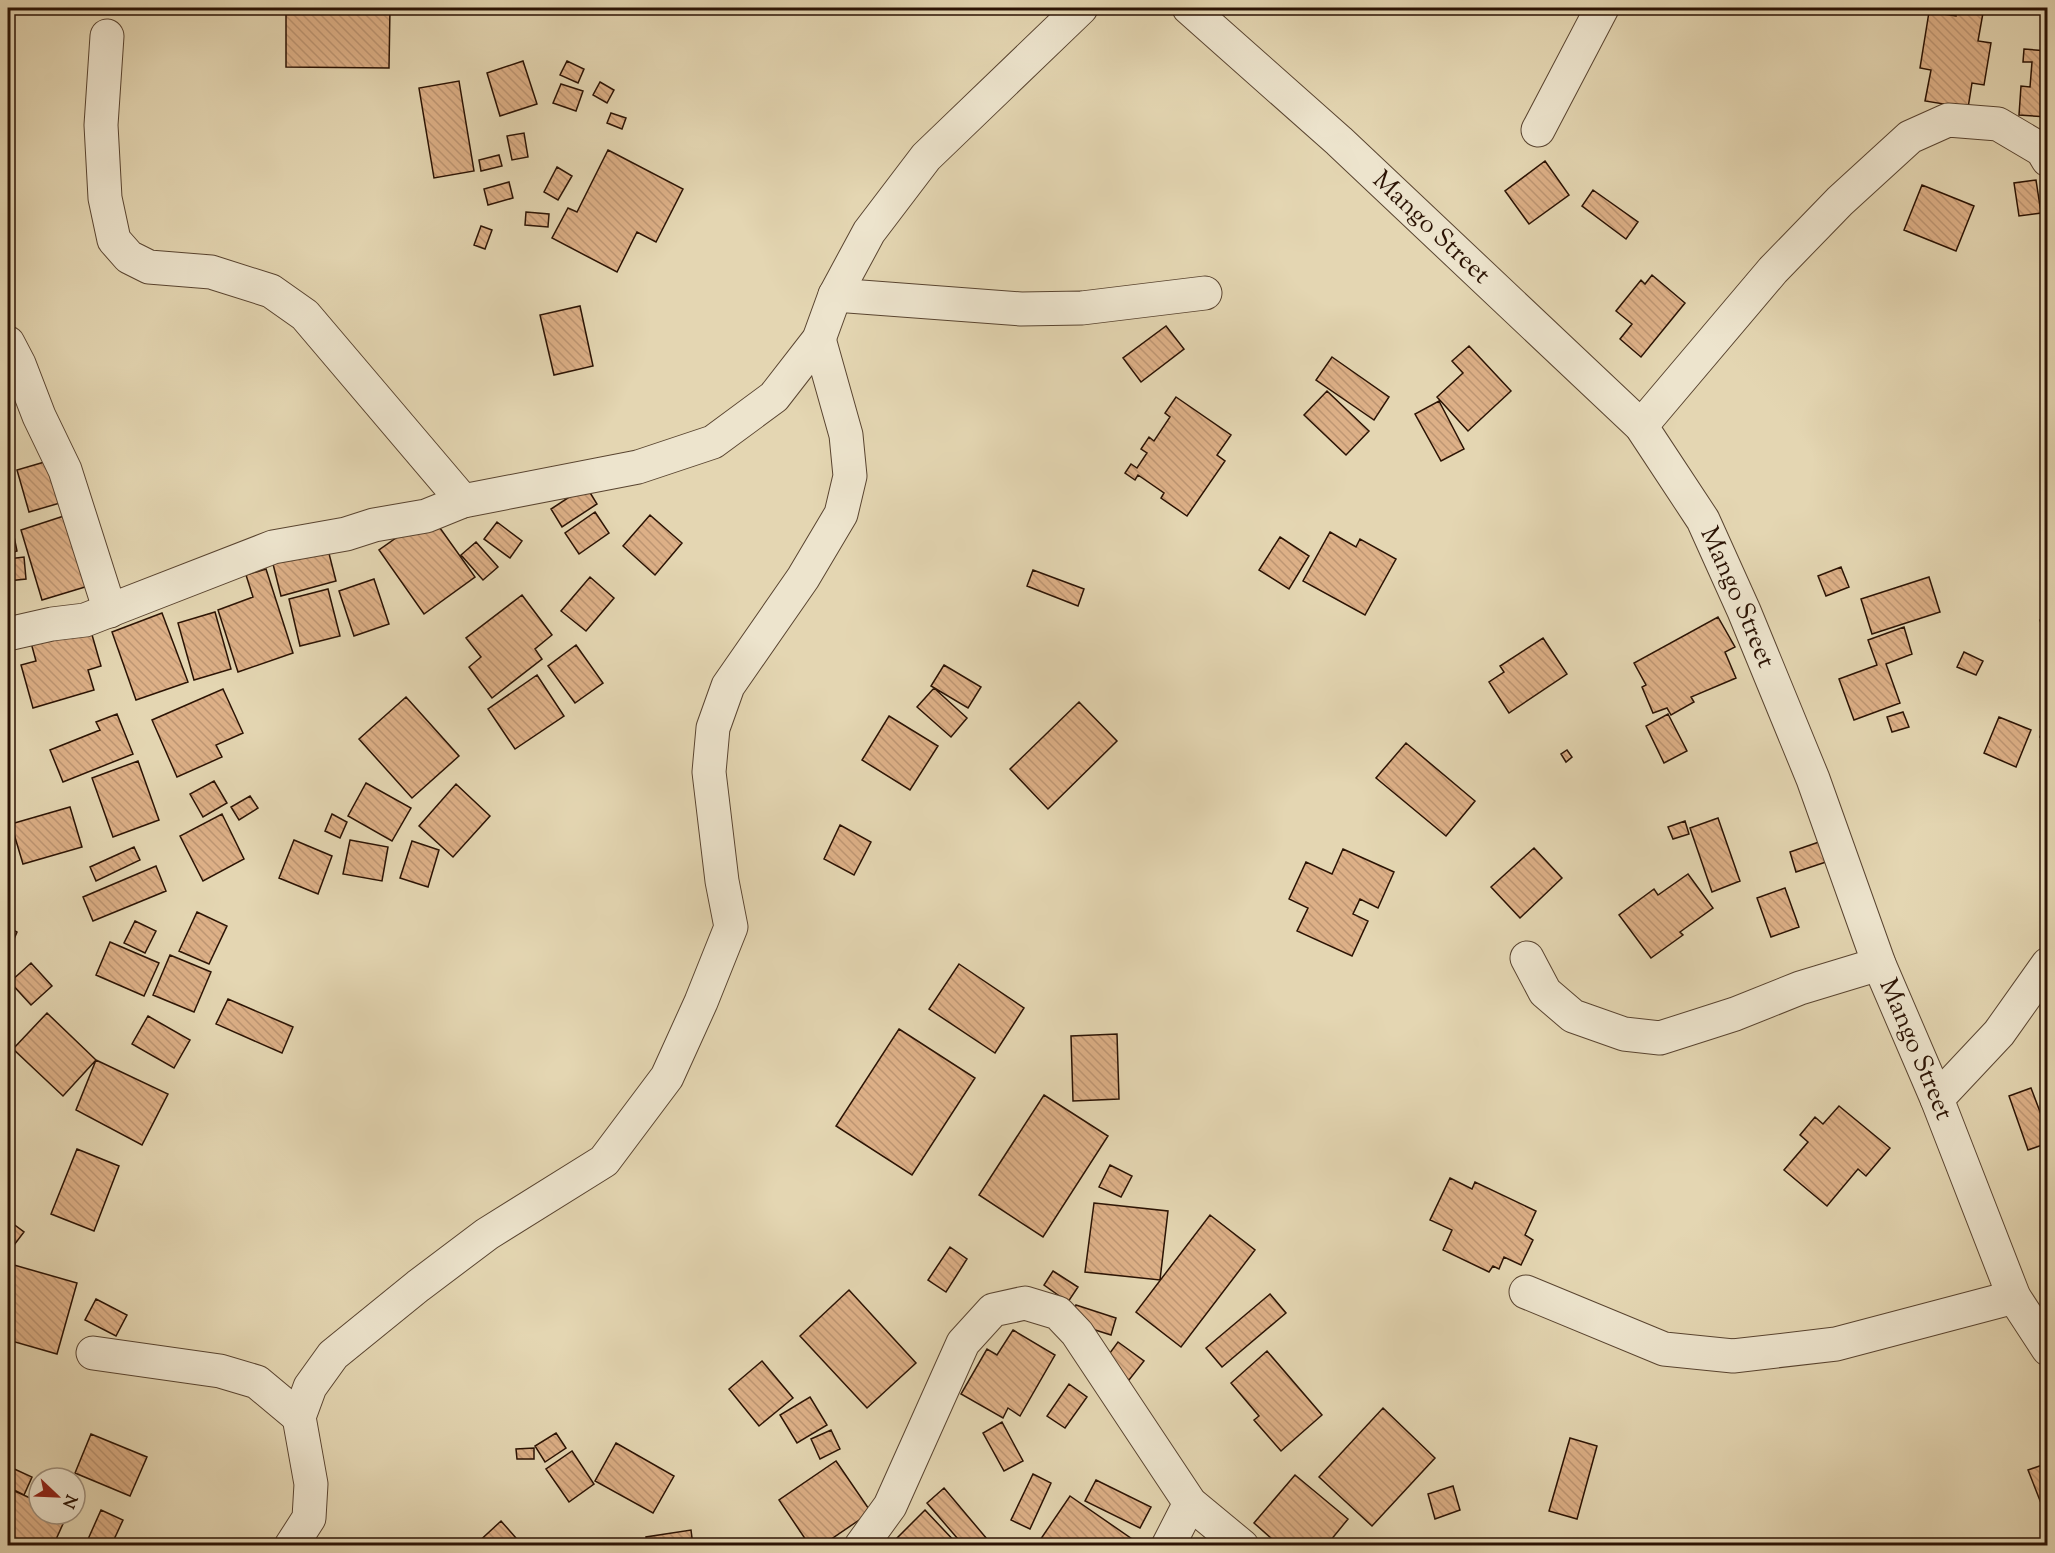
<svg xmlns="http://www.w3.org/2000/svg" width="2055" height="1553" font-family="'Sorts Mill Goudy',serif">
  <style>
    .building { fill: url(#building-back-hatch); stroke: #2b1304; stroke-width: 1.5 }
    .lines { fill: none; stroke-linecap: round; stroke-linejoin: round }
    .minor-casing { stroke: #594430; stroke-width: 35 }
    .minor { stroke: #ede4cd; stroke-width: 33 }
    .labels { text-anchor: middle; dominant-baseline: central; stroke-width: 5; stroke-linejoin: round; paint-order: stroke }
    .street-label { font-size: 26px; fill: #2b1304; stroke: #ede4cd }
  </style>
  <defs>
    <pattern id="building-back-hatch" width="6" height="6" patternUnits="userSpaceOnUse" patternTransform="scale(1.5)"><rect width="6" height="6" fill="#ddb087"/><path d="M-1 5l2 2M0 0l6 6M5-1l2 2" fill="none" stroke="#be9673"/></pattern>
  </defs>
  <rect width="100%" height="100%" fill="#e4d6b2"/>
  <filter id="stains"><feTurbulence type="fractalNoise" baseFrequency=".00333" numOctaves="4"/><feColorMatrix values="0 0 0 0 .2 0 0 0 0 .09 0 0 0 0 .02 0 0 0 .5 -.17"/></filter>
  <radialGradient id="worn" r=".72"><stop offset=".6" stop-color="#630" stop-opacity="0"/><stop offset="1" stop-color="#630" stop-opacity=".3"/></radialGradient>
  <path class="building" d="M 8,8 L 24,8 L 9,15 Z
    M 286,8 L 390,8 L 389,68 L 286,67 Z
    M 1956,9 L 1983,13 L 1978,41 L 1991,43 L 1984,85 L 1972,83 L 1968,108 L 1925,101 L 1931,70 L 1920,68 L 1929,12 L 1956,16 Z
    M 2024,49 L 2048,51 L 2048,117 L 2019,115 L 2021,86 L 2030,87 L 2032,62 L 2023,62 Z
    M 523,61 L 537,104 L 500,116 L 487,73 Z
    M 567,61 L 584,69 L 578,83 L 560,75 Z
    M 459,81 L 474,171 L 434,178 L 419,88 Z
    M 600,82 L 614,90 L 607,103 L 593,95 Z
    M 561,84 L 583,91 L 576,111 L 553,103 Z
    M 611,113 L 626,118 L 622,129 L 607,123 Z
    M 524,133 L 528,157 L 512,160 L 507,136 Z
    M 608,150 L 683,189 L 656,242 L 637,232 L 617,272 L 552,238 L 568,208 L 577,212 Z
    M 499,155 L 502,166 L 481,171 L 479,160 Z
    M 1545,161 L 1569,195 L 1529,224 L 1505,191 Z
    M 557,167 L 572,176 L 558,200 L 544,192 Z
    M 2036,180 L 2041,213 L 2019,216 L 2014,183 Z
    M 509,182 L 513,198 L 488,205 L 484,189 Z
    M 1922,185 L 1974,206 L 1956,251 L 1904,230 Z
    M 1593,190 L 1638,222 L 1626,239 L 1582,206 Z
    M 526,212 L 549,214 L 548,227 L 525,225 Z
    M 481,226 L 492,230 L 485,249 L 474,245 Z
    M 1652,275 L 1685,303 L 1641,357 L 1620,339 L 1632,324 L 1616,311 L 1641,280 L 1645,284 Z
    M 580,306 L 593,366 L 554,375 L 540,315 Z
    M 1166,326 L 1184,349 L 1141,382 L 1123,358 Z
    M 1469,346 L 1511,391 L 1468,431 L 1437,397 L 1463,373 L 1452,361 Z
    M 1332,357 L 1389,397 L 1374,420 L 1316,380 Z
    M 1327,391 L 1369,431 L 1346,455 L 1304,415 Z
    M 1176,397 L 1231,435 L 1217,455 L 1225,461 L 1187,516 L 1161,498 L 1164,493 L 1138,475 L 1135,480 L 1125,473 L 1131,464 L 1137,468 L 1147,453 L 1141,449 L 1149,437 L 1154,441 L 1170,417 L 1165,413 Z
    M 1439,401 L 1464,449 L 1441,461 L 1415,414 Z
    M 48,461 L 60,503 L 29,512 L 17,470 Z
    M 586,486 L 597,504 L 562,527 L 551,509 Z
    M 595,512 L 609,533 L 579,554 L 565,533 Z
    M 73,513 L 95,584 L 42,600 L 21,530 Z
    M 430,514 L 475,577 L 424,614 L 379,550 Z
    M 650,515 L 682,543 L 655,575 L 623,546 Z
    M 11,522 L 17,551 L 8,554 L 8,523 Z
    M 497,522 L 522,541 L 510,558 L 484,539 Z
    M 322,526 L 336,581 L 281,596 L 267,540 Z
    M 1330,532 L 1356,547 L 1360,539 L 1396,559 L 1365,615 L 1303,581 Z
    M 1280,537 L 1309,556 L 1289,589 L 1259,570 Z
    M 476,542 L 498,567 L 483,580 L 461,555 Z
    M 24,557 L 26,579 L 8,581 L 8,559 Z
    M 1841,567 L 1849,587 L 1826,596 L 1818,576 Z
    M 266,569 L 293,653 L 238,672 L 218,610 L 253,597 L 246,575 Z
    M 1033,570 L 1084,589 L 1078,606 L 1027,586 Z
    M 590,577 L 614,598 L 586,631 L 561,611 Z
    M 1929,577 L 1940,612 L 1872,634 L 1861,599 Z
    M 374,579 L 389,624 L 354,636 L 339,591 Z
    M 328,589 L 340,636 L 300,646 L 289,599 Z
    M 522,595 L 552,635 L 535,649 L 542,659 L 492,698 L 469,667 L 481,657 L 466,638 Z
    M 215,612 L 231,669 L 194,680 L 178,623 Z
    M 162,613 L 188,682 L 136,700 L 112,632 Z
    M 86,614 L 101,666 L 88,670 L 94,690 L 33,708 L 21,665 L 36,661 L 30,639 Z
    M 1718,617 L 1735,647 L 1725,652 L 1736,678 L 1691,697 L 1694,702 L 1671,715 L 1667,708 L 1653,713 L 1642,687 L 1646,685 L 1634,663 Z
    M 2048,618 L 2048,629 L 2043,631 L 2040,620 Z
    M 1904,627 L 1912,654 L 1886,664 L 1900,703 L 1854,720 L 1839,679 L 1877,665 L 1868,640 Z
    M 1543,638 L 1567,674 L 1509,713 L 1489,682 L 1504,672 L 1500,666 Z
    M 576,645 L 603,683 L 575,703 L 548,666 Z
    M 1964,652 L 1983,661 L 1976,675 L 1957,667 Z
    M 944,665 L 981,687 L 968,708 L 931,686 Z
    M 537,675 L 564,716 L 515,749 L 488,709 Z
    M 934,688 L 967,718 L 951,737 L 917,707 Z
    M 223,689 L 243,733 L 216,745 L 222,757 L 177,777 L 152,720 Z
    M 406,697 L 459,756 L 412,798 L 359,739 Z
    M 1079,702 L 1117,741 L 1048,809 L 1010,769 Z
    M 1903,712 L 1909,727 L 1892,732 L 1887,717 Z
    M 117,714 L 133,754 L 63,782 L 50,750 L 100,730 L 96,722 Z
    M 1668,714 L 1687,751 L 1664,763 L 1646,726 Z
    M 889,716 L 938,746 L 910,790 L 862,760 Z
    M 1999,717 L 2031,730 L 2016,767 L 1984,753 Z
    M 2048,717 L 2048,740 L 2040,737 Z
    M 1406,743 L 1475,801 L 1446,836 L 1376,778 Z
    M 1567,750 L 1572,757 L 1566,762 L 1561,754 Z
    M 138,761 L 159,820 L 113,837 L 92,778 Z
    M 214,781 L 227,803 L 203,817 L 190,794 Z
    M 366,783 L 411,808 L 392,841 L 348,816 Z
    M 456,784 L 490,816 L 453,857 L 419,826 Z
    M 250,796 L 258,808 L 239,820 L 231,807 Z
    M 70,807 L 82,847 L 23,864 L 11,824 Z
    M 222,814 L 244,859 L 203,881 L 180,836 Z
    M 332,814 L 347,822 L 340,838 L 325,831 Z
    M 1718,818 L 1740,881 L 1712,892 L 1690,828 Z
    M 1685,821 L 1689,834 L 1673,839 L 1668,827 Z
    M 840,825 L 871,842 L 854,875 L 824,859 Z
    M 294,840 L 332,856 L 318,894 L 279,878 Z
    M 350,840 L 388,847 L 382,881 L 343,874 Z
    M 412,841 L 439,850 L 428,887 L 400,878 Z
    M 1819,842 L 1826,862 L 1796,872 L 1790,852 Z
    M 134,847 L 140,860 L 96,881 L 90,867 Z
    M 1534,848 L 1562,878 L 1520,918 L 1491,887 Z
    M 1343,849 L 1394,872 L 1378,908 L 1360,899 L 1353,914 L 1368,921 L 1352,956 L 1297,931 L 1308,908 L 1289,899 L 1306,862 L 1332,874 Z
    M 156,866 L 166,891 L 93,921 L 83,897 Z
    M 1688,874 L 1713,908 L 1680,932 L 1683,935 L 1651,958 L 1619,915 L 1654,889 L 1658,895 Z
    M 1785,888 L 1799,927 L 1771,937 L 1757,898 Z
    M 197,912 L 227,926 L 209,964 L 179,951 Z
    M 135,921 L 156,931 L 145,953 L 124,943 Z
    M 8,927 L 17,932 L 8,953 Z
    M 110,942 L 159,963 L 144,996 L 96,975 Z
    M 170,955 L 211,972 L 194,1012 L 153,995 Z
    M 31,963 L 52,986 L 31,1005 L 10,982 Z
    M 959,964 L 1024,1008 L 995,1053 L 929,1009 Z
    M 228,999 L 293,1027 L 282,1053 L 216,1024 Z
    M 47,1013 L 96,1060 L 63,1096 L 13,1049 Z
    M 148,1016 L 190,1040 L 174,1068 L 132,1044 Z
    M 899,1029 L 975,1078 L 912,1175 L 836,1126 Z
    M 1117,1034 L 1119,1099 L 1073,1101 L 1071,1036 Z
    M 96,1060 L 168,1094 L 142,1145 L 76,1110 Z
    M 2031,1088 L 2048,1133 L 2048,1143 L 2028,1150 L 2009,1096 Z
    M 1044,1095 L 1108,1136 L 1043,1237 L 979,1195 Z
    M 1839,1106 L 1890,1148 L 1866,1176 L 1858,1169 L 1827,1206 L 1784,1170 L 1808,1142 L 1800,1135 L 1815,1117 L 1823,1124 Z
    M 77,1149 L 119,1166 L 94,1231 L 51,1214 Z
    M 1110,1165 L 1132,1176 L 1121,1197 L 1099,1187 Z
    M 1450,1178 L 1472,1189 L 1475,1182 L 1536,1211 L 1525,1235 L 1533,1240 L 1521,1265 L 1504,1257 L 1499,1269 L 1493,1266 L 1489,1272 L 1443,1250 L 1452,1230 L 1430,1220 Z
    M 1094,1203 L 1168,1211 L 1160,1280 L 1085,1272 Z
    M 1210,1215 L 1255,1250 L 1181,1347 L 1136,1312 Z
    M 8,1220 L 24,1232 L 8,1253 Z
    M 950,1247 L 967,1259 L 946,1292 L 928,1280 Z
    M 14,1265 L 77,1283 L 57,1354 L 8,1340 L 8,1290 Z
    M 1053,1271 L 1078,1287 L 1068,1302 L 1044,1285 Z
    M 849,1290 L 916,1363 L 867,1408 L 800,1336 Z
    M 1270,1294 L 1286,1313 L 1222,1367 L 1206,1348 Z
    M 96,1299 L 127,1315 L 116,1336 L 85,1320 Z
    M 1076,1305 L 1116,1318 L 1111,1335 L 1070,1322 Z
    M 1013,1330 L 1055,1355 L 1020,1416 L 1008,1408 L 1003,1418 L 961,1394 L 987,1349 L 997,1355 Z
    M 1118,1342 L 1144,1361 L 1129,1380 L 1104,1361 Z
    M 1267,1351 L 1322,1415 L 1281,1451 L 1254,1420 L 1259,1416 L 1231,1383 Z
    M 762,1361 L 793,1398 L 759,1426 L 729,1389 Z
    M 1069,1384 L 1087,1397 L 1065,1428 L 1047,1416 Z
    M 810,1397 L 827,1425 L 797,1443 L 780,1415 Z
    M 1383,1408 L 1435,1458 L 1372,1526 L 1319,1477 Z
    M 1002,1422 L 1023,1461 L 1004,1471 L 983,1433 Z
    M 831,1430 L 840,1449 L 820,1459 L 811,1439 Z
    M 556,1433 L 566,1448 L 545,1462 L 535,1446 Z
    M 91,1434 L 147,1457 L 130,1496 L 75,1473 Z
    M 1570,1438 L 1597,1446 L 1577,1519 L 1549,1511 Z
    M 616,1443 L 674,1476 L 653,1513 L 595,1481 Z
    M 534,1448 L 534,1459 L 517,1459 L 516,1449 Z
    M 572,1451 L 594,1484 L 569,1502 L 546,1469 Z
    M 836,1461 L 871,1512 L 821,1546 L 810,1546 L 779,1500 Z
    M 2048,1463 L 2048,1521 L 2028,1470 Z
    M 10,1467 L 32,1477 L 24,1495 L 8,1487 L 8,1473 Z
    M 1033,1474 L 1051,1483 L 1030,1529 L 1011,1520 Z
    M 1295,1475 L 1348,1519 L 1326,1546 L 1280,1546 L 1254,1523 Z
    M 1096,1480 L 1151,1507 L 1140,1528 L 1085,1501 Z
    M 1453,1486 L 1460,1510 L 1435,1519 L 1428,1494 Z
    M 8,1488 L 39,1502 L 39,1514 L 67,1515 L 53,1546 L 8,1546 Z
    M 944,1488 L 987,1539 L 980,1546 L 964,1546 L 927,1503 Z
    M 1070,1496 L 1135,1541 L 1133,1546 L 1036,1546 Z
    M 101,1510 L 123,1520 L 111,1546 L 85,1546 Z
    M 925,1510 L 959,1546 L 889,1546 Z
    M 501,1521 L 523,1546 L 474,1546 Z
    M 691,1530 L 693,1546 L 647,1546 L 646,1537 Z"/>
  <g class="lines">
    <defs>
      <g id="minor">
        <path id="s1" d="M 1189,8 L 1339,141 L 1641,426 L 1703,520 L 1744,611 L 1813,779 L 1879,964 L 1937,1099 L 2014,1297 L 2048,1349"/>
        <path d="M 107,36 L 101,125 L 105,198 L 114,240 L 129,257 L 149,267 L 211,272 L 271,291 L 305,315 L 463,501"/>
        <path d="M 1538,130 L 1602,8"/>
        <path d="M 835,295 L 1021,309 L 1082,308 L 1205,293"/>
        <path d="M 8,343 L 19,364 L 39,416 L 65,470 L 110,611"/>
        <path d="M 1641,426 L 1773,270 L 1840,201 L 1910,137 L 1948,120 L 1998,124 L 2042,150 L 2048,160"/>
        <path d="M 8,634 L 52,624 L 85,620 L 273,547 L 346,534 L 374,525 L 426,516 L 463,501 L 638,467 L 713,442 L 774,397 L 819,339 L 835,295 L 869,232 L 926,157 L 1081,8"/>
        <path d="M 1527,958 L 1545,992 L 1573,1016 L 1624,1034 L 1660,1038 L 1735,1014 L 1800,988 L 1879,964"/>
        <path d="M 1937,1099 L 1999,1033 L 2048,964"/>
        <path d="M 1526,1292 L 1664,1349 L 1733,1356 L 1836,1344 L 2014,1297"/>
        <path d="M 93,1353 L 220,1371 L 257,1382 L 299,1417"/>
        <path d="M 291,1546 L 309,1518 L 311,1484 L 299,1417 L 310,1387 L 333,1355 L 418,1286 L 487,1234 L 604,1161 L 667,1077 L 701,1002 L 731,927 L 722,881 L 709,772 L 713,728 L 728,686 L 803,578 L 841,514 L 850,476 L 846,435 L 819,339"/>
        <path d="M 861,1546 L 890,1506 L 963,1343 L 993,1310 L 1025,1303 L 1058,1313 L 1077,1333 L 1190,1503 L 1242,1546"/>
        <path d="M 1168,1546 L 1190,1503"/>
      </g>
    </defs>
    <use href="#minor" class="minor-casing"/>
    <use href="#minor" class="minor"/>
  </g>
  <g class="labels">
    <g class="street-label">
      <text stroke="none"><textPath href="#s1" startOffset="327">Mango Street</textPath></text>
      <text stroke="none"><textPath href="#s1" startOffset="813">Mango Street</textPath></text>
      <text stroke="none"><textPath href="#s1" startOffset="1299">Mango Street</textPath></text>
    </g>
  </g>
  <rect width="2055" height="1553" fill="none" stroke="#e4d6b2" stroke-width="30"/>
  <rect x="9" y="9" width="2037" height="1535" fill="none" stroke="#2b1304" stroke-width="3"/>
  <rect x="15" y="15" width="2025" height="1523" fill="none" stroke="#2b1304" stroke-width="1.5"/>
  <g transform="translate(57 1496) rotate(113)"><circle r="28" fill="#ede4cd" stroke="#9f907d" stroke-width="1.5"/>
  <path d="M0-4.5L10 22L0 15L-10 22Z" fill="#8f2418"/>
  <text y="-9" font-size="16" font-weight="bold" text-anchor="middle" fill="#2b1304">N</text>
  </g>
  <rect width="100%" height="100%" filter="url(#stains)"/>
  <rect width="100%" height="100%" fill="url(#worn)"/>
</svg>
